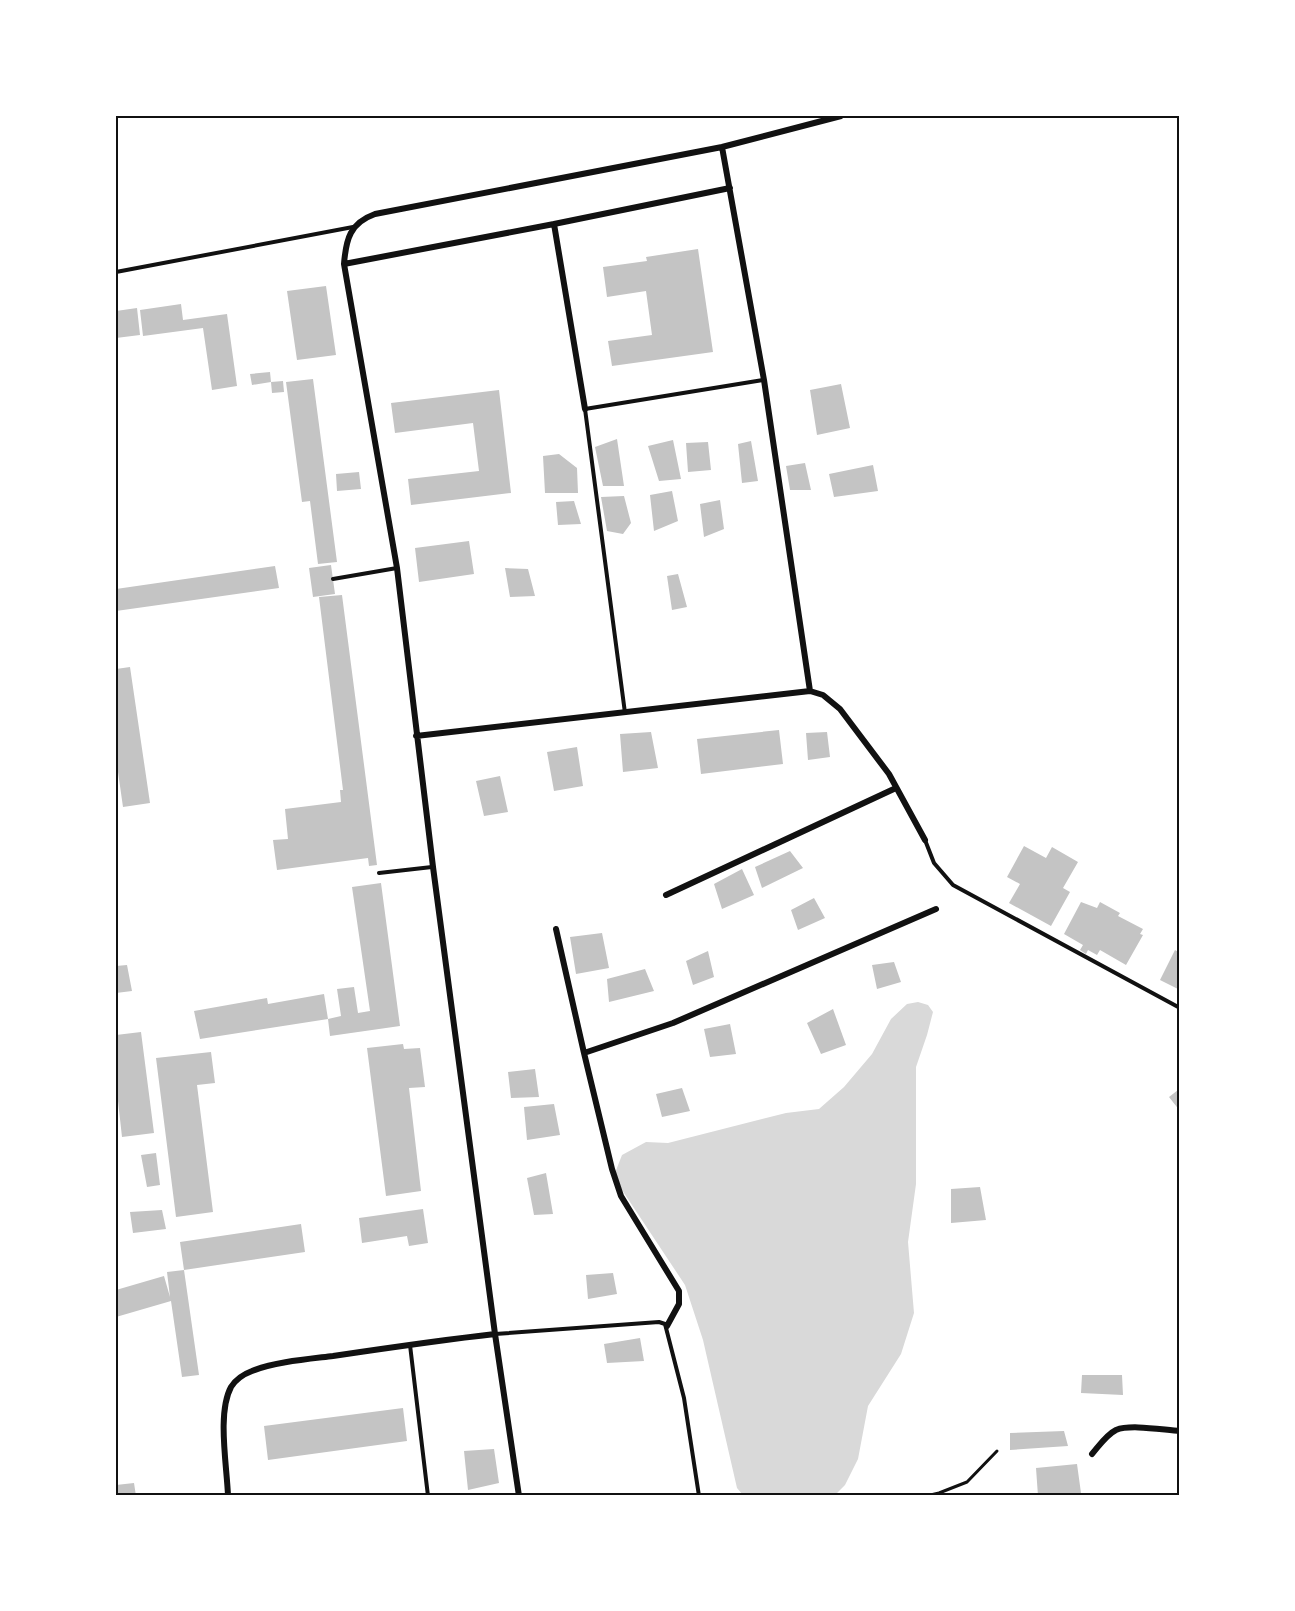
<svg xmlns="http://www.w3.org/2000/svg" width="1295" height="1611" font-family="'DejaVu Sans',sans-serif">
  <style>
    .water { fill: #d9d9d9 }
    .building { fill: #c4c4c4 }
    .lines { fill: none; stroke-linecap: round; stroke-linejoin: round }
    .path { stroke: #111; stroke-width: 3 }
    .service { stroke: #111; stroke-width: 4 }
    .minor { stroke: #111; stroke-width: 6 }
    .neatline { fill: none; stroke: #111; stroke-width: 2 }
  </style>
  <rect width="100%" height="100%" fill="#fff"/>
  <path class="water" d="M 918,1002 L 928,1005 L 933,1012 L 927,1035 L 916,1067 L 916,1184 L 908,1242 L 914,1313 L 901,1354 L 868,1406 L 858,1459 L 845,1485 L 835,1495 L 743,1495 L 737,1488 L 703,1340 L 685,1285 L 622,1190 L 615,1173 L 622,1155 L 646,1142 L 668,1143 L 786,1113 L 819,1109 L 844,1087 L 872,1054 L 891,1019 L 907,1004 Z"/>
  <path class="building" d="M 698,249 L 713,352 L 612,366 L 608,341 L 652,335 L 646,291 L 607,297 L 603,267 L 647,261 L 646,257 Z
    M 326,286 L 336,355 L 297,360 L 287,291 Z
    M 181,304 L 183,320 L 227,314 L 237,386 L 212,390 L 203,328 L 143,336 L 140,310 Z
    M 137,308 L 140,335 L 116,338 L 116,311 Z
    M 270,372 L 271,382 L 252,385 L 250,374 Z
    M 313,379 L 337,562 L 318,564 L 310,501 L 302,502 L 286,382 Z
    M 283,381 L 284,392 L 272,393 L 271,382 Z
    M 841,384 L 850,428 L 817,435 L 810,390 Z
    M 499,390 L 511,493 L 411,505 L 408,479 L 479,471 L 473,423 L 395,433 L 391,403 Z
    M 617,439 L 624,486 L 603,486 L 595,447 Z
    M 673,440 L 681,479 L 659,481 L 648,446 Z
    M 751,441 L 758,481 L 742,483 L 738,444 Z
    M 708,442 L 711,470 L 688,472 L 686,443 Z
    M 559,454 L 577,468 L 578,493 L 545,493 L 543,456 Z
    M 805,463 L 811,490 L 790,490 L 786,466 Z
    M 873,465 L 878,491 L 834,497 L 829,474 Z
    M 359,472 L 361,489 L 337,491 L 336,474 Z
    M 672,491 L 678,521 L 654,531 L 650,495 Z
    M 624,496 L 631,523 L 623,534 L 607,531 L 601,497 Z
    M 720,500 L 724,529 L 704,537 L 700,504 Z
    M 574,501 L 581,524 L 558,525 L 556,502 Z
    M 469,541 L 474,574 L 419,582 L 415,548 Z
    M 331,565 L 335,594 L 313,597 L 309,568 Z
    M 275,566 L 279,588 L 116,611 L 116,589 Z
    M 505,568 L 528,569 L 535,596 L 510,597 Z
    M 678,574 L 687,607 L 672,610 L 667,576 Z
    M 342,595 L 377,865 L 369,866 L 368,858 L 277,870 L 273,840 L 288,839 L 285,809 L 341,802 L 340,790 L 343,790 L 319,597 Z
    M 130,667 L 150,803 L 123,807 L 116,758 L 116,669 Z
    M 779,730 L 783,764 L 701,774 L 697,739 Z
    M 651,732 L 658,768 L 623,772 L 620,734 Z
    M 827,732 L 830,757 L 808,760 L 806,733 Z
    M 577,747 L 583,786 L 554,791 L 547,752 Z
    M 500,776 L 508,812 L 484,816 L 476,781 Z
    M 1024,846 L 1046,858 L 1052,847 L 1078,862 L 1063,888 L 1070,892 L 1051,926 L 1009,903 L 1020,884 L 1007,877 Z
    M 790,851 L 803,868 L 762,888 L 755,867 Z
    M 742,869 L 754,895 L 722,909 L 714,884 Z
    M 381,883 L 400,1026 L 330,1036 L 328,1019 L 200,1039 L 194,1011 L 267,998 L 268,1004 L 324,994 L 328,1019 L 341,1016 L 337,989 L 354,987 L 358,1013 L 370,1011 L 352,887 Z
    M 814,898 L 825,918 L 798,930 L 791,910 Z
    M 1081,902 L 1097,908 L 1100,902 L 1120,913 L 1118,916 L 1143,929 L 1140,934 L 1143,935 L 1126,965 L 1100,950 L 1097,955 L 1088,950 L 1086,954 L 1080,950 L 1083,945 L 1064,934 Z
    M 602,933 L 609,968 L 576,974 L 570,937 Z
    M 1175,950 L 1180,953 L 1180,990 L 1160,980 Z
    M 708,951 L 714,977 L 693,985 L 686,961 Z
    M 894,962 L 901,982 L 877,989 L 872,965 Z
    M 127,965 L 132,991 L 116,993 L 116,966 Z
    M 645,969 L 654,991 L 609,1002 L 607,979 Z
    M 833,1009 L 846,1045 L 821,1054 L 807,1023 Z
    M 730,1024 L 736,1054 L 710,1057 L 704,1029 Z
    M 141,1032 L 154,1133 L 122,1137 L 116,1083 L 116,1035 Z
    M 403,1044 L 404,1049 L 420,1048 L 425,1087 L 409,1088 L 421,1191 L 386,1196 L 367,1048 Z
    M 211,1052 L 215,1083 L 197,1085 L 213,1212 L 176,1217 L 156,1058 Z
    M 535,1069 L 539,1097 L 511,1098 L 508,1072 Z
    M 682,1088 L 690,1111 L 662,1117 L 656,1094 Z
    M 1178,1090 L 1180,1091 L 1180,1111 L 1169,1097 Z
    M 554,1104 L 560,1135 L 527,1140 L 524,1107 Z
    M 156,1153 L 160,1185 L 147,1187 L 141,1155 Z
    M 546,1173 L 553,1214 L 534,1215 L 527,1178 Z
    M 980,1187 L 986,1220 L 951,1223 L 951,1189 Z
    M 423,1209 L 428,1243 L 409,1246 L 407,1236 L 362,1243 L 359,1218 Z
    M 162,1210 L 166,1229 L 133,1233 L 130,1212 Z
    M 301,1224 L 305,1252 L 184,1270 L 180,1242 Z
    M 184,1270 L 199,1375 L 182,1377 L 171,1301 L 116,1317 L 116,1290 L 164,1276 L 170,1297 L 167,1272 Z
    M 613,1273 L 617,1294 L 588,1299 L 586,1275 Z
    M 640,1338 L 644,1361 L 607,1363 L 604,1344 Z
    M 1082,1375 L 1122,1375 L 1123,1395 L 1081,1393 Z
    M 403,1408 L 407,1441 L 268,1460 L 264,1426 Z
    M 1064,1431 L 1068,1446 L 1010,1450 L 1010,1433 Z
    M 494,1449 L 499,1483 L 468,1490 L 464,1451 Z
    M 1077,1464 L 1081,1493 L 1038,1496 L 1036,1468 Z
    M 134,1483 L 136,1496 L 116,1496 L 116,1485 Z"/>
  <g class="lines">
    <path class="path" d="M 926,1496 L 939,1493 L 967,1482 L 997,1451"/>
    <path class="service" d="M 116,272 L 353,227
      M 333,579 L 397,568
      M 625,713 L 585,409 L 763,380
      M 925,840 L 934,863 L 953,885 L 1180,1008
      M 379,873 L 432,867
      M 495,1334 L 659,1322 L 665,1324 L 684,1398 L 699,1496
      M 410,1345 L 428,1496"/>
    <path class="minor" d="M 722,147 L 764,380 L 810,691
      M 344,264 L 554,224
      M 585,409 L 554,224 L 730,188
      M 416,736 L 810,691 L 823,695 L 840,709 L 889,774 L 925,840
      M 666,895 L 896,788
      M 556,929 L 584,1053 L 673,1023 L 936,909
      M 584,1053 L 612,1169 L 621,1196 L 679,1291 L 679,1304 L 667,1326
      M 1092,1454 C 1099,1446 1106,1435 1116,1430 C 1131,1424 1163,1430 1180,1431
      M 228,1496 C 227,1466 217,1413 231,1387 C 236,1379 244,1374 252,1371 C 274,1362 309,1359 333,1356 C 387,1348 441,1340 495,1334
      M 519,1496 L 495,1334 L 433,867 L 397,568 L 344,264 C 346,239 350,223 375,214 L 722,147 L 841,116"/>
  </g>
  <rect width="1295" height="1611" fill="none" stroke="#ffffff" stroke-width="234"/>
  <rect x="117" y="117" width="1061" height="1377" class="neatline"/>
</svg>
